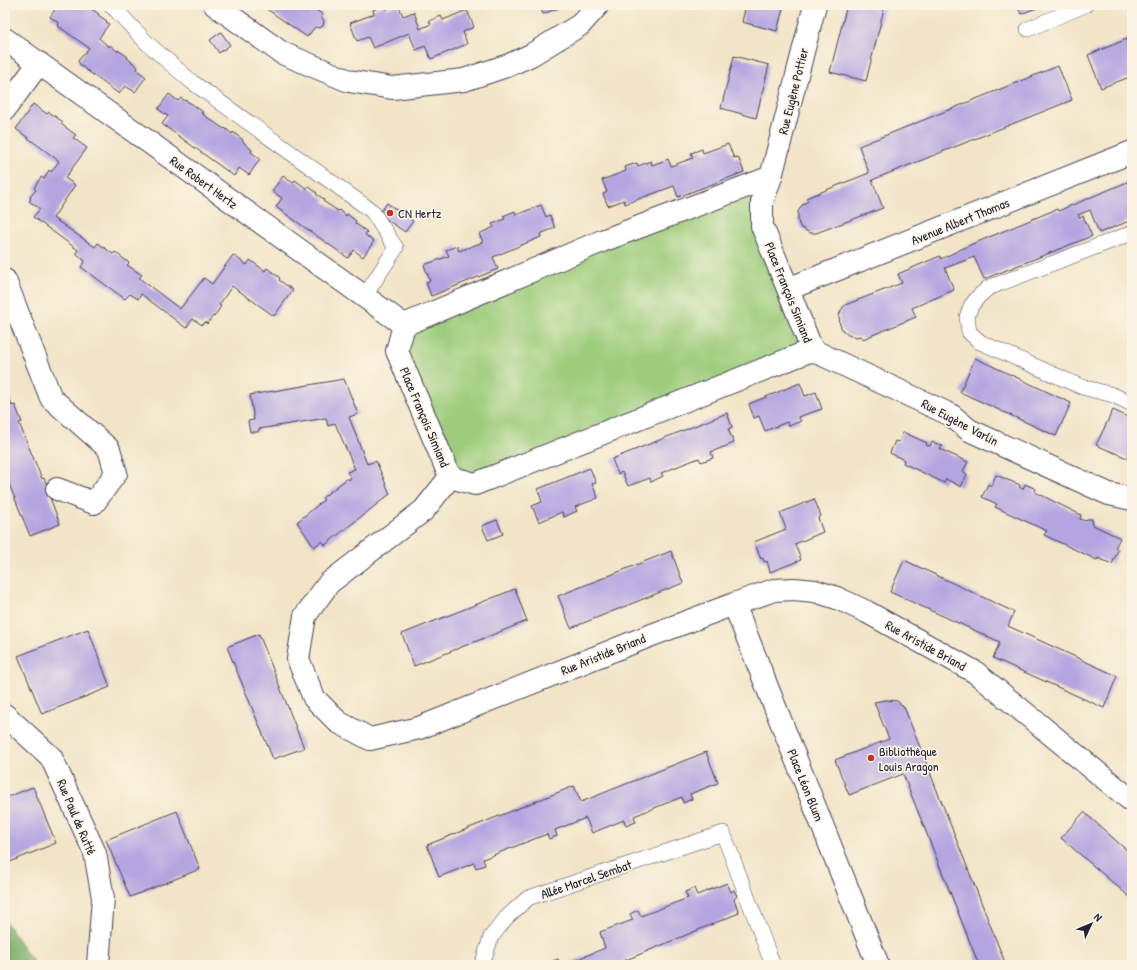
<svg xmlns="http://www.w3.org/2000/svg" width="1137" height="970" font-family="'Patrick Hand',sans-serif">
  <style>
    .green { fill: #9dcc7b; stroke: #60775b }
    .forest { fill: #7eb06b; stroke: #506953 }
    .building { fill: #b4a5e1 }
    .lines { fill: none; stroke-linecap: round; stroke-linejoin: round }
    .lane-casing { stroke: #413f50; stroke-width: 16 }
    .street-casing { stroke: #413f50; stroke-width: 24 }
    .lane { stroke: #fff; stroke-width: 15 }
    .street { stroke: #fff; stroke-width: 22 }
    .poi-dot { fill: #c8321e; stroke: #fcf5e5; stroke-width: 1.5 }
    .labels { text-anchor: middle; dominant-baseline: central; stroke-width: 3.5; stroke-linejoin: round; paint-order: stroke }
    .street-label { font-size: 13px; fill: #22223b; stroke: #fcf5e5 }
    .poi-label { font-size: 13px; fill: #22223b; stroke: #fcf5e5; text-anchor: start }
  </style>
  <rect width="100%" height="100%" fill="#fcf5e5"/>
  <filter id="ink" filterUnits="userSpaceOnUse"><feTurbulence type="fractalNoise" baseFrequency=".025" numOctaves="2"/><feDisplacementMap in="SourceGraphic" scale="8" xChannelSelector="R" yChannelSelector="G"/><feConvolveMatrix kernelMatrix="1 2 1 2 8 2 1 2 1" color-interpolation-filters="sRGB"/></filter>
  <filter id="wash" filterUnits="userSpaceOnUse"><feTurbulence type="fractalNoise" baseFrequency=".012" numOctaves="4" result="noise"/><feDisplacementMap in="SourceGraphic" scale="16" xChannelSelector="R" yChannelSelector="G"/><feGaussianBlur stdDeviation="0.9" result="paint"/><feColorMatrix in="noise" values="0 0 0 0 0 0 0 0 0 0 0 0 0 0 0 0 0 1.4 0 .05"/><feComposite in="paint" operator="in"/></filter>
  <g filter="url(#wash)">
    <rect width="100%" height="100%" fill="#f2e4c7"/>
    <path class="green" d="M 771,177 L 762,202 L 812,350 L 475,484 L 450,477 L 397,351 L 404,325 Z"/>
    <path class="forest" d="M 5,921 L 35,965 L 5,965 Z"/>
    <g id="blocks">
      <path class="building" d="M 58,5 L 66,5 L 70,8 L 72,5 L 85,5 L 99,14 L 98,15 L 107,21 L 106,22 L 109,24 L 99,38 L 109,47 L 110,45 L 118,52 L 118,50 L 128,57 L 127,58 L 138,67 L 137,70 L 146,77 L 135,92 L 125,86 L 119,94 L 81,66 L 78,61 L 89,48 L 58,26 L 59,23 L 50,17 Z
        M 261,5 L 297,5 L 306,12 L 311,6 L 323,15 L 321,17 L 324,21 L 323,26 L 319,28 L 315,27 L 307,37 Z
        M 385,5 L 386,9 L 398,5 L 403,16 L 414,12 L 420,29 L 431,24 L 429,21 L 441,16 L 443,20 L 467,10 L 474,27 L 463,32 L 467,44 L 431,59 L 425,46 L 416,50 L 409,33 L 373,48 L 368,37 L 357,41 L 350,23 L 374,14 L 373,10 Z
        M 539,5 L 567,5 L 543,14 Z
        M 746,5 L 784,5 L 777,31 L 742,22 Z
        M 847,5 L 885,5 L 866,81 L 830,72 Z
        M 1017,5 L 1044,5 L 1021,14 Z
        M 221,32 L 230,45 L 219,53 L 210,40 Z
        M 1132,37 L 1132,76 L 1101,88 L 1088,55 Z
        M 734,56 L 769,65 L 756,118 L 721,108 Z
        M 1058,66 L 1072,100 L 872,180 L 883,208 L 816,233 L 810,233 L 800,227 L 798,221 L 798,212 L 802,205 L 808,201 L 806,198 L 869,173 L 859,146 Z
        M 169,94 L 178,101 L 181,98 L 185,101 L 185,100 L 192,104 L 203,112 L 201,113 L 224,129 L 225,128 L 232,134 L 233,132 L 243,140 L 242,141 L 252,150 L 251,152 L 260,159 L 249,175 L 239,168 L 234,176 L 162,124 L 168,116 L 158,109 Z
        M 33,104 L 47,114 L 49,112 L 63,122 L 61,124 L 76,135 L 73,138 L 87,148 L 65,178 L 75,185 L 53,218 L 95,247 L 98,243 L 113,254 L 115,252 L 129,263 L 127,265 L 142,275 L 139,278 L 180,309 L 204,278 L 212,284 L 233,255 L 247,265 L 250,260 L 265,271 L 267,268 L 280,278 L 279,280 L 293,290 L 274,316 L 232,286 L 219,305 L 221,306 L 214,317 L 213,316 L 207,324 L 205,322 L 202,325 L 193,319 L 186,328 L 141,294 L 138,299 L 130,294 L 125,299 L 81,267 L 85,261 L 76,253 L 78,250 L 33,217 L 40,209 L 29,201 L 31,199 L 30,197 L 36,190 L 34,188 L 41,177 L 44,179 L 49,170 L 51,172 L 59,161 L 16,129 Z
        M 728,144 L 734,158 L 738,157 L 744,172 L 678,197 L 674,186 L 625,204 L 624,200 L 608,206 L 603,194 L 607,192 L 602,180 L 626,171 L 625,167 L 637,163 L 638,166 L 651,161 L 652,165 L 668,159 L 671,166 L 693,158 L 691,153 L 702,149 L 703,153 Z
        M 283,176 L 293,183 L 295,180 L 307,189 L 308,186 L 317,193 L 316,194 L 324,199 L 323,201 L 338,211 L 339,210 L 346,216 L 347,214 L 356,221 L 355,223 L 367,232 L 365,235 L 374,241 L 363,257 L 354,250 L 348,258 L 276,207 L 282,198 L 272,191 Z
        M 1132,180 L 1132,220 L 1099,233 L 1090,210 L 1078,215 L 1080,218 L 1083,216 L 1092,236 L 984,279 L 974,257 L 945,268 L 954,290 L 912,308 L 916,317 L 863,339 L 861,336 L 856,337 L 848,335 L 843,331 L 840,325 L 839,316 L 841,310 L 845,305 L 902,283 L 898,274 L 940,256 L 941,259 L 970,245 L 1057,209 L 1058,211 Z
        M 387,203 L 413,221 L 405,232 L 379,214 Z
        M 541,205 L 546,217 L 550,215 L 555,228 L 540,234 L 541,237 L 493,257 L 498,269 L 431,296 L 426,282 L 430,281 L 424,265 L 449,256 L 446,250 L 457,246 L 459,251 L 483,242 L 479,234 L 494,227 L 492,224 L 505,219 L 503,216 L 515,211 L 516,215 Z
        M 975,358 L 1071,403 L 1056,436 L 960,392 Z
        M 344,379 L 358,414 L 349,417 L 367,464 L 376,461 L 390,494 L 325,545 L 322,541 L 314,547 L 297,522 L 324,500 L 322,498 L 348,478 L 349,480 L 351,478 L 347,472 L 355,469 L 335,423 L 328,426 L 326,418 L 259,429 L 258,432 L 250,432 L 248,421 L 254,420 L 250,395 Z
        M 800,383 L 805,396 L 816,392 L 822,409 L 798,417 L 801,421 L 789,426 L 787,422 L 765,431 L 759,416 L 754,418 L 749,404 Z
        M 5,389 L 12,406 L 15,405 L 22,422 L 19,423 L 42,479 L 44,478 L 51,494 L 49,495 L 60,524 L 30,536 L 5,474 Z
        M 1113,410 L 1132,419 L 1132,460 L 1096,445 Z
        M 727,413 L 732,427 L 728,429 L 734,443 L 711,452 L 713,458 L 701,462 L 699,458 L 681,465 L 661,473 L 663,476 L 651,482 L 650,478 L 628,486 L 622,472 L 618,474 L 612,459 Z
        M 903,432 L 927,443 L 926,445 L 930,446 L 932,442 L 943,446 L 940,449 L 968,462 L 963,471 L 967,474 L 961,487 L 946,479 L 944,483 L 903,463 L 904,460 L 890,453 L 895,441 L 899,442 Z
        M 590,468 L 596,483 L 592,484 L 598,498 L 575,507 L 577,511 L 564,517 L 562,512 L 539,522 L 532,506 L 542,502 L 538,489 Z
        M 996,475 L 1020,485 L 1019,487 L 1023,489 L 1025,484 L 1036,489 L 1035,492 L 1081,515 L 1080,519 L 1085,521 L 1087,519 L 1092,519 L 1093,525 L 1120,538 L 1115,548 L 1118,550 L 1112,564 L 1098,558 L 1097,560 L 1044,535 L 1047,531 L 995,507 L 997,504 L 982,497 L 988,484 L 991,486 Z
        M 814,499 L 821,516 L 818,518 L 823,532 L 795,544 L 801,560 L 770,572 L 767,561 L 764,562 L 763,558 L 761,559 L 754,542 L 786,529 L 780,513 Z
        M 497,520 L 503,534 L 488,540 L 482,526 Z
        M 671,551 L 683,583 L 571,628 L 558,596 Z
        M 904,560 L 1014,612 L 1008,626 L 1117,676 L 1104,708 L 993,658 L 1000,642 L 890,592 Z
        M 515,589 L 527,621 L 414,666 L 402,634 Z
        M 88,629 L 110,687 L 42,714 L 18,656 Z
        M 259,634 L 304,748 L 273,759 L 227,647 Z
        M 886,700 L 897,701 L 904,707 L 1006,965 L 979,965 L 903,774 L 849,795 L 835,760 L 889,739 L 874,702 Z
        M 706,752 L 718,783 L 690,794 L 692,799 L 683,803 L 682,797 L 634,816 L 636,822 L 626,826 L 624,820 L 592,833 L 586,818 L 555,830 L 557,836 L 549,839 L 547,834 L 483,859 L 485,865 L 476,868 L 474,863 L 439,877 L 427,845 L 574,786 L 581,802 Z
        M 33,787 L 56,843 L 5,864 L 5,798 Z
        M 177,811 L 200,869 L 130,897 L 106,840 Z
        M 1084,812 L 1132,855 L 1132,899 L 1061,838 Z
        M 727,883 L 731,892 L 734,890 L 737,896 L 734,899 L 739,913 L 614,965 L 563,965 L 605,948 L 600,932 L 633,920 L 630,914 L 638,910 L 641,916 L 688,898 L 685,892 L 694,888 L 697,895 Z
        M 558,959 L 561,965 L 550,965 L 549,963 Z"/>
    </g>
  </g>
  <g filter="url(#ink)">
    <use href="#blocks" fill-opacity="0" stroke="#413f50" stroke-width="1"/>
    <g class="lines">
      <defs>
        <path id="lane" d="M 110,5 L 116,10 L 147,43 L 192,82 L 372,211 L 396,248 L 364,297
          M 1028,29 L 1085,5
          M 1132,233 L 988,288 L 978,297 L 971,306 L 967,317 L 969,332 L 980,342 L 1082,387 L 1113,395 L 1132,404
          M 482,965 L 491,937 L 507,917 L 528,898 L 723,833 L 773,965"/>
        <path id="street" d="M 215,5 L 282,53 L 349,81 L 392,88 L 464,80 L 509,65 L 531,55 L 580,25 L 598,5
          M 5,39 L 404,325
          M 5,109 L 39,63
          M 5,280 L 51,398 L 109,449 L 116,473 L 94,503 L 57,489
          M 788,289 L 1132,152
          M 404,325 L 602,241 L 771,177
          M 404,325 L 397,351 L 450,477
          M 812,350 L 788,289 L 762,226 L 762,202 L 771,177 L 815,5
          M 812,350 L 951,415 L 969,430 L 1109,494 L 1132,499
          M 450,477 L 424,510 L 329,583 L 305,616 L 298,659 L 314,698 L 338,722 L 370,739 L 419,728 L 644,638 L 734,604 L 774,590 L 794,589 L 815,591 L 837,598 L 867,612 L 975,672 L 1132,801
          M 450,477 L 475,484 L 812,350
          M 734,604 L 878,965
          M 5,715 L 51,757 L 95,853 L 103,898 L 98,965"/>
      </defs>
      <use href="#lane" class="lane-casing"/>
      <use href="#street" class="street-casing"/>
      <use href="#lane" class="lane"/>
      <use href="#street" class="street"/>
    </g>
  </g>
  <g class="poi-dot">
    <circle cx="390" cy="213" r="4"/>
    <circle cx="871" cy="758" r="4"/>
  </g>
  <g class="labels">
    <g class="street-label">
      <text transform="translate(793 91) rotate(-76)">Rue Eugène Pottier</text>
      <text transform="translate(204 182) rotate(36)">Rue Robert Hertz</text>
      <text transform="translate(960 221) rotate(-22)">Avenue Albert Thomas</text>
      <text transform="translate(789 292) rotate(68)">Place François Simiand</text>
      <text transform="translate(425 417) rotate(67)">Place François Simiand</text>
      <text transform="translate(960 422) rotate(28)">Rue Eugène Varlin</text>
      <text transform="translate(926 645) rotate(29)">Rue Aristide Briand</text>
      <text transform="translate(603 654) rotate(-22)">Rue Aristide Briand</text>
      <text transform="translate(806 785) rotate(68)">Place Léon Blum</text>
      <text transform="translate(77 817) rotate(67)">Rue Paul de Rutté</text>
      <text transform="translate(586 879) rotate(-19)">Allée Marcel Sembat</text>
    </g>
    <g class="poi-label">
      <text x="398" y="213">CN Hertz</text>
      <text x="879" y="751">Bibliothèque<tspan x="879" dy="15">Louis Aragon</tspan></text>
    </g>
  </g>
  <rect width="1137" height="970" fill="none" stroke="#fcf5e5" stroke-width="20"/>
  <g transform="translate(1091 924) rotate(46)" stroke="#fcf5e5" stroke-width="3" paint-order="stroke">
  <path d="M0-3L7 15L0 10L-7 15Z" fill="#22223b"/>
  <text y="-6" font-size="11" font-weight="bold" text-anchor="middle" fill="#22223b">N</text>
  </g>
</svg>
